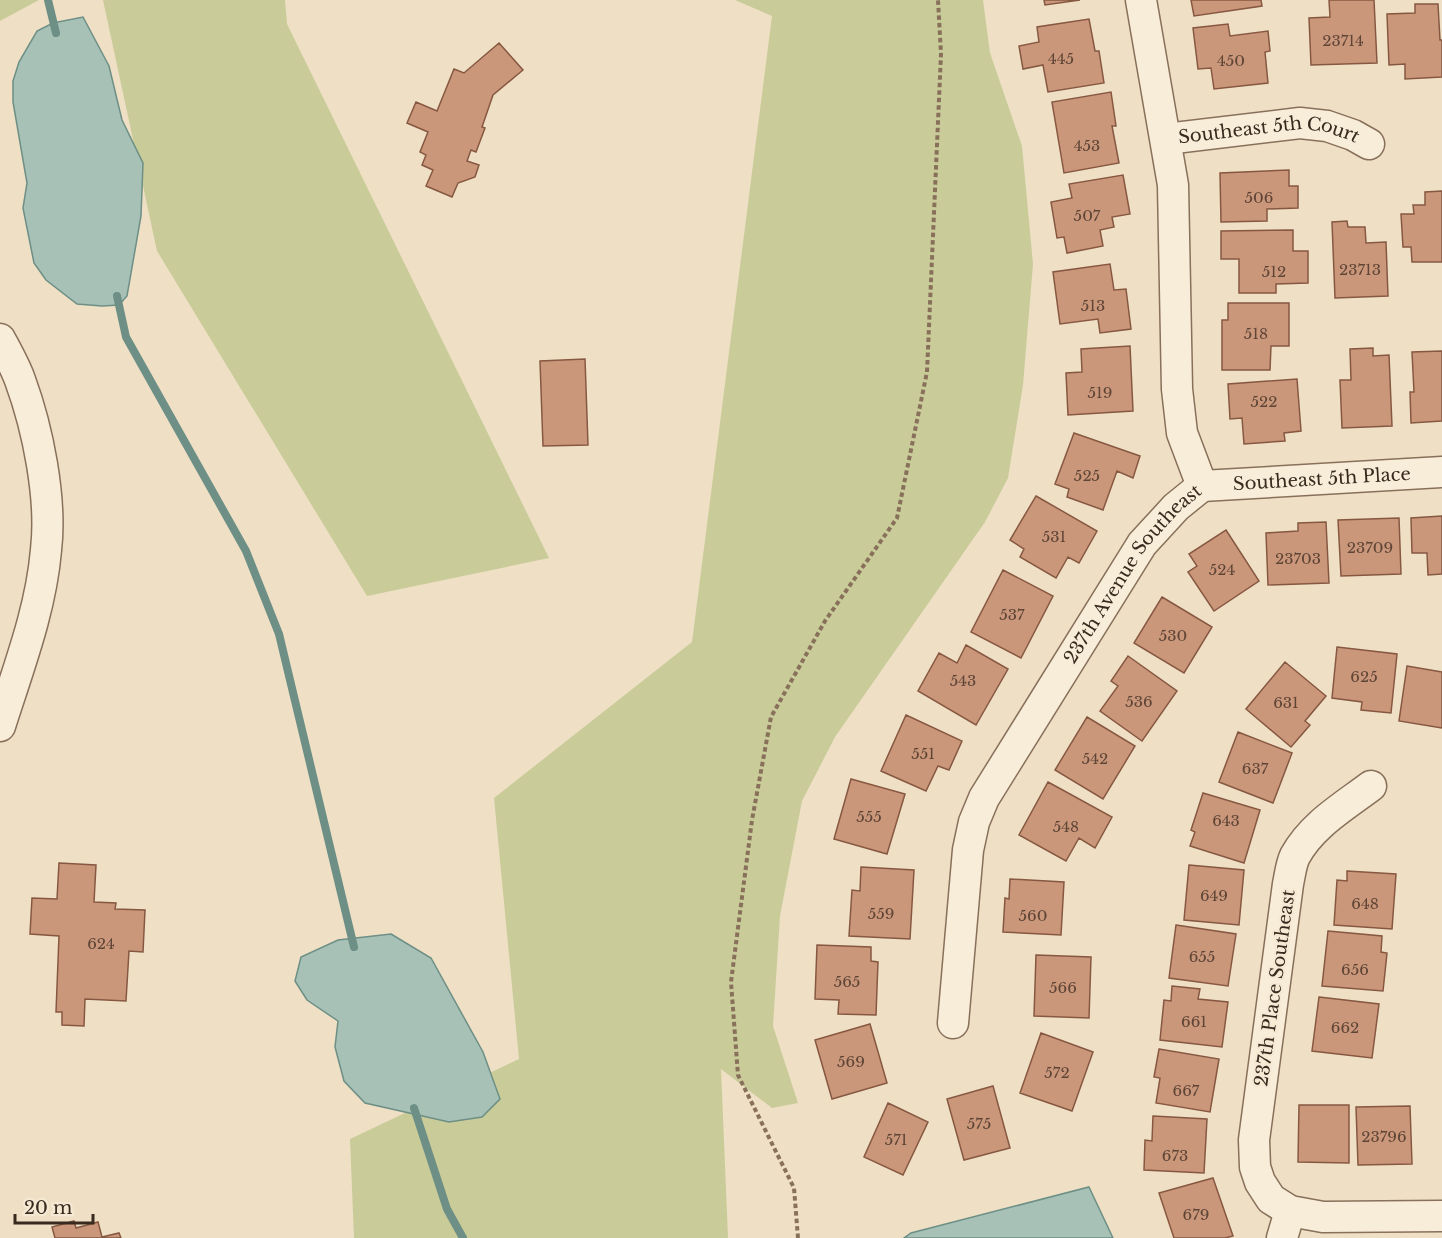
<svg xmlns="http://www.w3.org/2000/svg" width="1442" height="1238" font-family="'Libre Baskerville',serif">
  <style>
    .green { fill: #c9cc99 }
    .water { fill: #a7c1b7; stroke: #6d8f85; stroke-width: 1.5 }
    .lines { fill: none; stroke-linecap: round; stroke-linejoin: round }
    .stream { stroke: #6d8f85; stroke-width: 8 }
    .building { fill: #cb977b; stroke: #875841; stroke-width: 1.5 }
    .minor-casing { stroke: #88705b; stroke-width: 33 }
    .path { stroke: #88705b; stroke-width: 4; stroke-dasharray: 4.5 3; stroke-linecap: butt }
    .minor { stroke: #f8edd8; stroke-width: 30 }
    .labels { text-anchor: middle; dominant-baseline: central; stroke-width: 4.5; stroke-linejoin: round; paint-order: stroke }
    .number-label { font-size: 15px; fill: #5e4536 }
    .street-label { font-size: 18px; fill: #392a1f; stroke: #f5e9d4 }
  </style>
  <rect width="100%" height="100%" fill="#eedfc5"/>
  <path class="green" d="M 0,0 L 39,0 L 0,21 Z
    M 103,0 L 285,0 L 287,24 L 549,558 L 367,596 L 157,251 Z
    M 735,0 L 983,0 L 990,53 L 1022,146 L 1033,264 L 1023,385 L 1008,478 L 985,522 L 835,737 L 802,801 L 780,916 L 773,1026 L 798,1103 L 772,1108 L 721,1069 L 728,1238 L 354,1238 L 350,1139 L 519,1059 L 494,798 L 692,642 L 772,16 Z"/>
  <path class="water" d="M 83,17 L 109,66 L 122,120 L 143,163 L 141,216 L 127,296 L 119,305 L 102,306 L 77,304 L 46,280 L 34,263 L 23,208 L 27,183 L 13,102 L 13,81 L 19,62 L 37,31 L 53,23 Z
    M 391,934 L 431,958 L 483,1052 L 500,1099 L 482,1117 L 449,1122 L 365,1103 L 344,1081 L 335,1047 L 338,1021 L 307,1000 L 295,981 L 301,957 L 338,940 Z
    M 1089,1187 L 1113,1238 L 904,1238 L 911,1233 Z"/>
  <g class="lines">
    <path class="stream" d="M 48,0 L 56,33
      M 117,296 L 126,337 L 246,551 L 279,634 L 354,947
      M 414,1108 L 447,1209 L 463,1238"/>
  </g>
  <path class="building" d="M 1044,0 L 1080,0 L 1045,5 Z
    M 1191,0 L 1261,0 L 1262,6 L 1194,16 Z
    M 1329,0 L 1374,0 L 1377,63 L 1311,65 L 1309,18 L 1330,17 Z
    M 1415,4 L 1438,4 L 1440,40 L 1442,40 L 1442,77 L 1405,79 L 1405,64 L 1389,65 L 1387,14 L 1415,13 Z
    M 1089,19 L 1095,51 L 1099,51 L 1104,83 L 1048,92 L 1043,65 L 1023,69 L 1019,46 L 1039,42 L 1037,27 Z
    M 1228,24 L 1230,36 L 1268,31 L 1270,51 L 1265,52 L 1268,83 L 1214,89 L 1211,68 L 1198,69 L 1193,28 Z
    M 499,43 L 523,70 L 493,95 L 482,127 L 485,128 L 476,152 L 471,150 L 467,161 L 479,165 L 475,177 L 458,183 L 452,197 L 426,186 L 433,170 L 422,165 L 426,155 L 420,152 L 428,132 L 407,123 L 416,102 L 437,111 L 454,69 L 464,73 Z
    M 1111,92 L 1116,126 L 1112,126 L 1119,163 L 1064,173 L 1052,102 Z
    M 1289,170 L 1289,186 L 1298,186 L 1298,208 L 1267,209 L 1267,221 L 1221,222 L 1220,173 Z
    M 1123,175 L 1130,214 L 1112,217 L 1114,227 L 1100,230 L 1103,246 L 1067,253 L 1064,237 L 1057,238 L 1051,202 L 1072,198 L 1069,184 Z
    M 1442,191 L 1442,262 L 1412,262 L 1411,247 L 1403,247 L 1401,214 L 1414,214 L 1413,205 L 1425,205 L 1425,192 Z
    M 1347,221 L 1348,227 L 1365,227 L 1366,243 L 1386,242 L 1388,296 L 1335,298 L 1332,222 Z
    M 1293,230 L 1293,251 L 1308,251 L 1308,283 L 1276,284 L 1276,293 L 1239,293 L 1239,259 L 1221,259 L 1221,231 Z
    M 1110,264 L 1114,290 L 1126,289 L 1131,329 L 1100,333 L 1098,319 L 1060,324 L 1053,272 Z
    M 1228,303 L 1289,303 L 1289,346 L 1271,346 L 1270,370 L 1222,370 L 1222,320 L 1228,320 Z
    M 1130,346 L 1133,411 L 1068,415 L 1066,373 L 1082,372 L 1081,349 Z
    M 1373,348 L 1373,356 L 1389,355 L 1392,426 L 1342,428 L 1340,380 L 1351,380 L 1350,349 Z
    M 1442,351 L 1442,421 L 1411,423 L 1410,392 L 1414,392 L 1412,352 Z
    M 585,359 L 588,445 L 543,446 L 540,361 Z
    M 1297,379 L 1301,431 L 1284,433 L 1285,441 L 1244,444 L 1242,418 L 1230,419 L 1228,384 Z
    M 1074,433 L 1140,456 L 1133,478 L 1117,471 L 1103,510 L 1067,497 L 1069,489 L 1055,484 Z
    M 1036,496 L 1097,531 L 1079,563 L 1068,557 L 1056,578 L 1020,557 L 1024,549 L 1010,540 Z
    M 1442,516 L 1442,574 L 1428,575 L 1427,553 L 1412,553 L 1411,518 Z
    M 1399,518 L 1401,574 L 1341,576 L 1338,520 Z
    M 1326,522 L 1329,583 L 1268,585 L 1266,533 L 1298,531 L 1298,523 Z
    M 1226,530 L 1259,581 L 1214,611 L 1188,572 L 1197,566 L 1189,554 Z
    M 1003,570 L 1053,596 L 1021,658 L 971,632 Z
    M 1162,597 L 1212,627 L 1184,673 L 1134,643 Z
    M 966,645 L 1008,669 L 976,725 L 918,691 L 939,653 L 957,663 Z
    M 1337,647 L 1397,654 L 1391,713 L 1361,710 L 1362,702 L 1332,698 Z
    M 1128,656 L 1177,691 L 1142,741 L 1100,711 L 1118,686 L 1111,681 Z
    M 1285,662 L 1326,696 L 1305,721 L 1310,725 L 1291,747 L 1246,709 Z
    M 1407,666 L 1442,672 L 1442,728 L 1399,721 Z
    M 906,715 L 962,741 L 949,770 L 938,766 L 926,791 L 881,771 Z
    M 1087,717 L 1135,746 L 1103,799 L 1055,770 Z
    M 1238,732 L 1292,753 L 1273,803 L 1219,782 Z
    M 851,779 L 905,794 L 887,854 L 834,839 Z
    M 1048,782 L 1112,817 L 1095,848 L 1079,838 L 1066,861 L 1019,835 Z
    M 1203,793 L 1260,810 L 1244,863 L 1190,846 L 1195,832 L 1191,830 Z
    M 59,863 L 96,865 L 94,902 L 116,903 L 115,909 L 145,910 L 143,952 L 129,951 L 126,1001 L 85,999 L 84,1026 L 62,1025 L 62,1012 L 56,1012 L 59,936 L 30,934 L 32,898 L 57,899 Z
    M 1189,865 L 1244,870 L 1239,925 L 1184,920 Z
    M 861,867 L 914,870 L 910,939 L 849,936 L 852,890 L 860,891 Z
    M 1347,871 L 1396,874 L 1392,929 L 1334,925 L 1337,880 L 1347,881 Z
    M 1010,879 L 1064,882 L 1061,935 L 1003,932 L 1005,898 L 1009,899 Z
    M 1176,925 L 1236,934 L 1228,986 L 1169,978 Z
    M 1328,931 L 1382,936 L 1381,952 L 1387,953 L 1383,991 L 1322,986 Z
    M 817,945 L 871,947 L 871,961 L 878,962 L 876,1015 L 838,1014 L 839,1000 L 815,999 Z
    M 1036,955 L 1091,957 L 1089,1018 L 1034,1016 Z
    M 1172,986 L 1200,989 L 1198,999 L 1228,1002 L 1222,1047 L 1160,1040 L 1164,1000 L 1171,1001 Z
    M 1319,997 L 1379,1004 L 1372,1058 L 1312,1051 Z
    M 870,1024 L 887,1083 L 832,1099 L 815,1040 Z
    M 1041,1033 L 1093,1052 L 1072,1111 L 1020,1093 Z
    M 1159,1049 L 1219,1059 L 1210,1112 L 1156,1103 L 1160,1078 L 1154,1077 Z
    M 993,1086 L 1010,1148 L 964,1160 L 947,1099 Z
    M 888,1103 L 928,1122 L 903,1175 L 864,1157 Z
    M 1299,1105 L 1349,1105 L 1349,1163 L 1298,1162 Z
    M 1410,1106 L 1412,1164 L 1358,1165 L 1356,1107 Z
    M 1153,1116 L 1207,1119 L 1204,1173 L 1144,1170 L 1145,1140 L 1152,1141 Z
    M 1213,1178 L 1233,1236 L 1225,1238 L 1174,1238 L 1159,1193 Z
    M 74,1221 L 76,1228 L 98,1222 L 102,1237 L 119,1233 L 121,1238 L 55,1238 L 52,1227 Z"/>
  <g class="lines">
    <defs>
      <g id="minor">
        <path d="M 1141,0 L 1173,185 L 1177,389 L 1182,433 L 1202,486"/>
        <path id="s1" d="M 1166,139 L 1300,123 L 1327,126 L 1353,135 L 1369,144"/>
        <path d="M 0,339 C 7,352 15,366 20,380 C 38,429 52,499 46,550 C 41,610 18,669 0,726"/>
        <path id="s2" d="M 1202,486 L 1442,472"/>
        <path d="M 1371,786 C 1343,807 1312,825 1295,856 C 1291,864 1290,875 1288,884 L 1254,1140 L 1255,1167 L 1260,1182 L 1271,1199 L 1290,1211 L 1323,1217 L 1442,1216"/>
        <path id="s3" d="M 953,1023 L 968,850 L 974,822 L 984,798 L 1142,544 L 1176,507 L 1202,486"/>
        <path d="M 1282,1238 L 1290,1211"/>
      </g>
    </defs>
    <use href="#minor" class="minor-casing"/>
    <path class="path" d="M 798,1238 L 794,1188 L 738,1075 L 731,982 L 752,820 L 771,717 L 825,621 L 897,518 L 927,372 L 941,54 L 938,0"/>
    <use href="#minor" class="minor"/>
  </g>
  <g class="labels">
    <g class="number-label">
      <text x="1343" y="40">23714</text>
      <text x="1061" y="58">445</text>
      <text x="1231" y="60">450</text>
      <text x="1087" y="145">453</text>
      <text x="1259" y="197">506</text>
      <text x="1087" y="215">507</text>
      <text x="1360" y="269">23713</text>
      <text x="1274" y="271">512</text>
      <text x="1093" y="305">513</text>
      <text x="1256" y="333">518</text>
      <text x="1100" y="392">519</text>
      <text x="1264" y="401">522</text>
      <text x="1087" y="475">525</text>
      <text x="1054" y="536">531</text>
      <text x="1370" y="547">23709</text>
      <text x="1298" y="558">23703</text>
      <text x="1222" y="569">524</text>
      <text x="1012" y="614">537</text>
      <text x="1173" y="635">530</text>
      <text x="1364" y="676">625</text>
      <text x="963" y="680">543</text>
      <text x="1139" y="701">536</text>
      <text x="1286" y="702">631</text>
      <text x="923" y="753">551</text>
      <text x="1095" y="758">542</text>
      <text x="1255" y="768">637</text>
      <text x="869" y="816">555</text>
      <text x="1226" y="820">643</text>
      <text x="1066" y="826">548</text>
      <text x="1214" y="895">649</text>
      <text x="1365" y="903">648</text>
      <text x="881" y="913">559</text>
      <text x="1033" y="915">560</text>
      <text x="101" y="943">624</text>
      <text x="1202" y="956">655</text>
      <text x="1355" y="969">656</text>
      <text x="847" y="981">565</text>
      <text x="1063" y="987">566</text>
      <text x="1194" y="1021">661</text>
      <text x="1345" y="1027">662</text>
      <text x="851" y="1061">569</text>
      <text x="1057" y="1072">572</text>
      <text x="1186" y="1090">667</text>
      <text x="979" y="1123">575</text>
      <text x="1384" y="1136">23796</text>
      <text x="896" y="1139">571</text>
      <text x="1175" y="1155">673</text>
      <text x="1196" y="1214">679</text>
    </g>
    <g class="street-label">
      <text stroke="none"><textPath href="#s1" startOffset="104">Southeast 5th Court</textPath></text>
      <text stroke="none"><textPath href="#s2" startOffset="120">Southeast 5th Place</textPath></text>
      <text stroke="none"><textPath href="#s3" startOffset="498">237th Avenue Southeast</textPath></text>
      <text transform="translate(1275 988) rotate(-82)">237th Place Southeast</text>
    </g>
  </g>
  <path d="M15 1214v9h78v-9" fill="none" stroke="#392a1f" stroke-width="3"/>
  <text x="24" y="1214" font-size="18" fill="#392a1f" stroke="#f5e9d4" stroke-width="4.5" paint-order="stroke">20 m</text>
</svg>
